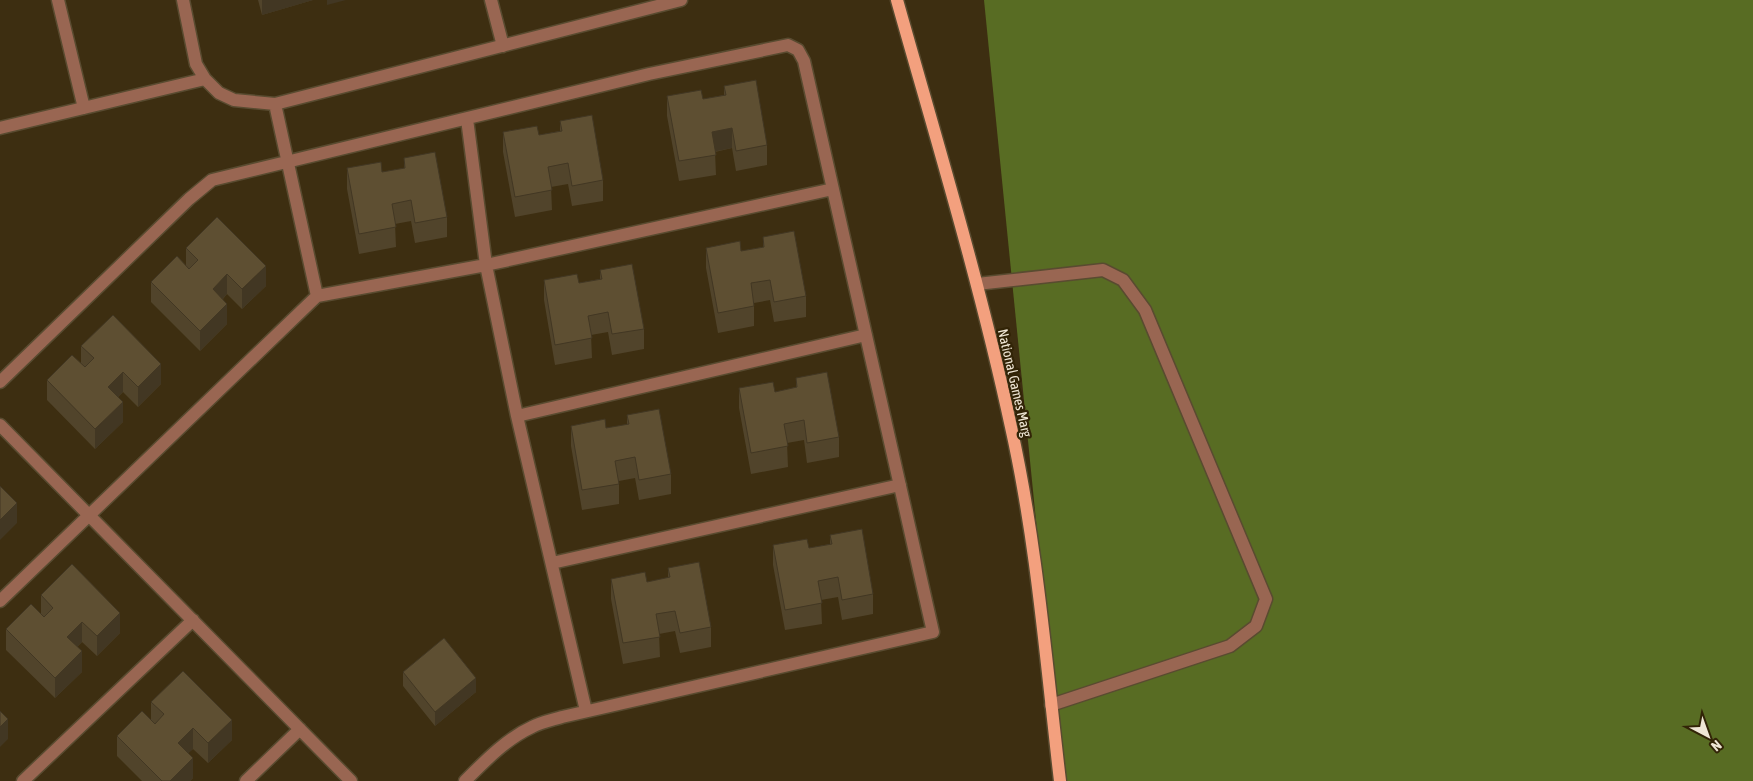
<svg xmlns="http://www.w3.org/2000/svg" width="1753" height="781" font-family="'Asap Condensed',sans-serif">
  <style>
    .forest { fill: #586c23 }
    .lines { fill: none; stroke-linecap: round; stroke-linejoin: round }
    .minor-casing { stroke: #594b30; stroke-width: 15 }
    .major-casing { stroke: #594b30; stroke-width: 15 }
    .minor { stroke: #996652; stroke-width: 12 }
    .major { stroke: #f3a07e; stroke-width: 12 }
    .wall { fill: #51442b }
    .shaded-wall { fill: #423723 }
    .building { fill: #5e4f32; stroke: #423723 }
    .labels { text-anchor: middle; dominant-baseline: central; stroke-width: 4.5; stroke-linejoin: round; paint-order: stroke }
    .street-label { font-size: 14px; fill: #efe6d5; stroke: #322407 }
  </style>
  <rect width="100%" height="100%" fill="#3d2e11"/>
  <path class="forest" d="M 984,0 L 1753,0 L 1753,781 L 1062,781 Z"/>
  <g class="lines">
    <defs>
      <path id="minor" d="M 58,0 L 84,108
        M 183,0 L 196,64 L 205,79 L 219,93 L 234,100 L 275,104 L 681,0
        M 491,0 L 503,46
        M 275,104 L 317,296
        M 467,119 L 486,265 L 517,416 L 586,711
        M 0,128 L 205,79
        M 977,284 L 1103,270 L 1123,280 L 1145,310 L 1266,599 L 1256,626 L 1230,646 L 1051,705
        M 0,382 L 189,199 L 212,180 L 649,74 L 788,45 L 798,50 L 804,61 L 933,632 L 562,717 C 552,720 541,722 532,727 C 506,739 485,761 465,781
        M 517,416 L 866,335
        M 0,425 L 351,781
        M 552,563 L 900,485
        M 0,601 L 317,296 L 486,265 L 833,189
        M 23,781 L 193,620
        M 246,781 L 300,729"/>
      <path id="major" d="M 897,0 C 937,142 980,283 1011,427 C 1037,543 1046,663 1060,781"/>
    </defs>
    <use href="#minor" class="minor-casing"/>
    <use href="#major" class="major-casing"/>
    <use href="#minor" class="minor"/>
    <use href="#major" class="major"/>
  </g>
  <path class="wall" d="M 258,0 L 313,0 L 262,15 Z
    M 724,86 L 767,145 L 767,165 L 736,171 L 732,148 L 715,152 L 716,175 L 679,181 L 667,116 L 667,96 L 703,99 L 724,95 Z
    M 560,121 L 603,180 L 603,201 L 572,206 L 568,184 L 551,187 L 552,210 L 515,217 L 503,152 L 503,132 L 539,135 L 560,131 Z
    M 404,158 L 447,217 L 447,237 L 415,243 L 411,221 L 395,224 L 396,247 L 359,254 L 347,189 L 347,168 L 382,172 L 404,168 Z
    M 763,237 L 806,296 L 806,317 L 774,322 L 770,300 L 754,303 L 754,326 L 718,333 L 706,268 L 706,248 L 741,251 L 763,247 Z
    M 186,248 L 266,286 L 242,309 L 227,294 L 223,299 L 227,324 L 200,351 L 151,302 L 151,282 L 186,266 Z
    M 600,270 L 644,329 L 644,349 L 612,355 L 608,332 L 591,335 L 592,358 L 555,365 L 544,300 L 544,280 L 579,283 L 600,279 Z
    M 81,346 L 161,384 L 138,407 L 123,392 L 118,397 L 123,422 L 95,449 L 47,400 L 47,380 L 81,364 Z
    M 796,378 L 839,437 L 839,457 L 807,463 L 804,440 L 787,443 L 788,467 L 751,474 L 739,408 L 739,388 L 775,392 L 796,387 Z
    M 627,415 L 671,474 L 671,494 L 639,500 L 635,478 L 619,481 L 619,504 L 582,510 L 571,446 L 571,426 L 606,428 L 627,425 Z
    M 830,535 L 873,594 L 873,614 L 842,620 L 838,597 L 821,600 L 822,624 L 785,630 L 773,565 L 773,545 L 809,548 L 830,544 Z
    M 668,568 L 711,627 L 711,647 L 680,653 L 675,631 L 659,634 L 660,657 L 623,664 L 611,599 L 611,579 L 647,582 L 668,578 Z
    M 41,595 L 120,633 L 97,656 L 82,642 L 77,647 L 82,672 L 55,698 L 6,650 L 6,629 L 41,613 Z
    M 403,672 L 476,692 L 435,726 L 403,686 Z
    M 151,702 L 232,740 L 208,763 L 193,749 L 188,753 L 193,778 L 190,781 L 142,781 L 117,756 L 117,736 L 151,720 Z"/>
  <path class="shaded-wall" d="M 262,0 L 313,0 L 262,15 Z
    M 327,0 L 346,0 L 327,5 Z
    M 732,128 L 732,148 L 712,152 L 712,132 Z
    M 266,266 L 266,286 L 242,309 L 242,289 Z
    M 227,274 L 227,294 L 213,309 L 213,289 Z
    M 227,304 L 227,324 L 200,351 L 200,331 Z
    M 161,364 L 161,384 L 138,407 L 138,387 Z
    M 123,372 L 123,392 L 108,407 L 108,387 Z
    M 123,402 L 123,422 L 95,449 L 95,429 Z
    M 17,503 L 17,523 L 0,540 L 0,520 Z
    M 120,613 L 120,633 L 97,656 L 97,636 Z
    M 82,622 L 82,642 L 67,657 L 67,637 Z
    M 82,651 L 82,672 L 55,698 L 55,678 Z
    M 476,678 L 476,692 L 435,726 L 435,712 Z
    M 8,719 L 8,739 L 0,747 L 0,727 Z
    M 232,720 L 232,740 L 208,763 L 208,743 Z
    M 193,728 L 193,749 L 178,763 L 178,743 Z
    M 193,758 L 193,778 L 190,781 L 170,781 Z"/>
  <path class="building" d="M 756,80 L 767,145 L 736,151 L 732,128 L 712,132 L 716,155 L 679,161 L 667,96 L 701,90 L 703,99 L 726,95 L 724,86 Z
    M 592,115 L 603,180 L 572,186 L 568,163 L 548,167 L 552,190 L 515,197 L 503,132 L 537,126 L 539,135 L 562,131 L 560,121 Z
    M 435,152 L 447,217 L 415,223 L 411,200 L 392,204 L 396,227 L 359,234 L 347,168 L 381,162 L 382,172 L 405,168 L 404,158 Z
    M 217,217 L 266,266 L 242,289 L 227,274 L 213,289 L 227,304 L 200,331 L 151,282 L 177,256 L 189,269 L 198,260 L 186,248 Z
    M 794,231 L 806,296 L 774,302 L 770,280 L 751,283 L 754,306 L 718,313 L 706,248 L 740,241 L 741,251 L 764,247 L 763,237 Z
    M 632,264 L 644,329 L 612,334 L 608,312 L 588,316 L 592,338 L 555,345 L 544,280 L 577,274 L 579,283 L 602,279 L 600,270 Z
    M 113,315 L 161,364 L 138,387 L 123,372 L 108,387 L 123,402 L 95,429 L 47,380 L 72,355 L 85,367 L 94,358 L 81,346 Z
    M 827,372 L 839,437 L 807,443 L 804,420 L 784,424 L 788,446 L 751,453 L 739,388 L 773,382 L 775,392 L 797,387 L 796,378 Z
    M 659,409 L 671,474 L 639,480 L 635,457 L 615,461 L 619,484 L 582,490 L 571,426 L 605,419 L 606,428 L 629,424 L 627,415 Z
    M 0,486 L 17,503 L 0,520 Z
    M 862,529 L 873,594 L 842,600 L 838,577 L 818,581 L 822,603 L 785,610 L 773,545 L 807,539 L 809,548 L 832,544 L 830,535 Z
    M 699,562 L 711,627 L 680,633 L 675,611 L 656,614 L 660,637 L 623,643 L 611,579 L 645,572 L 647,582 L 670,577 L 668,568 Z
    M 72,564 L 120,613 L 97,636 L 82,622 L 67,637 L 82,651 L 55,678 L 6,629 L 31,604 L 44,617 L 53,608 L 41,595 Z
    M 444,638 L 476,678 L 435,712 L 403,672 Z
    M 183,671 L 232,720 L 208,743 L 193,728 L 178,743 L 193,758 L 170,781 L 162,781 L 117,736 L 142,711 L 155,724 L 164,714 L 151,702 Z
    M 0,711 L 8,719 L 0,727 Z"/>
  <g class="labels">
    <g class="street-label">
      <text transform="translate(1015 383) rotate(77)">National Games Marg</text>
    </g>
  </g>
  <g transform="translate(1708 736) rotate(139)" stroke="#322407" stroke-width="4" paint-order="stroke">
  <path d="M0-4L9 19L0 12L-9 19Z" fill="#efe6d5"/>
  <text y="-8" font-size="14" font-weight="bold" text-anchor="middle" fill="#efe6d5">N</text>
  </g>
</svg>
